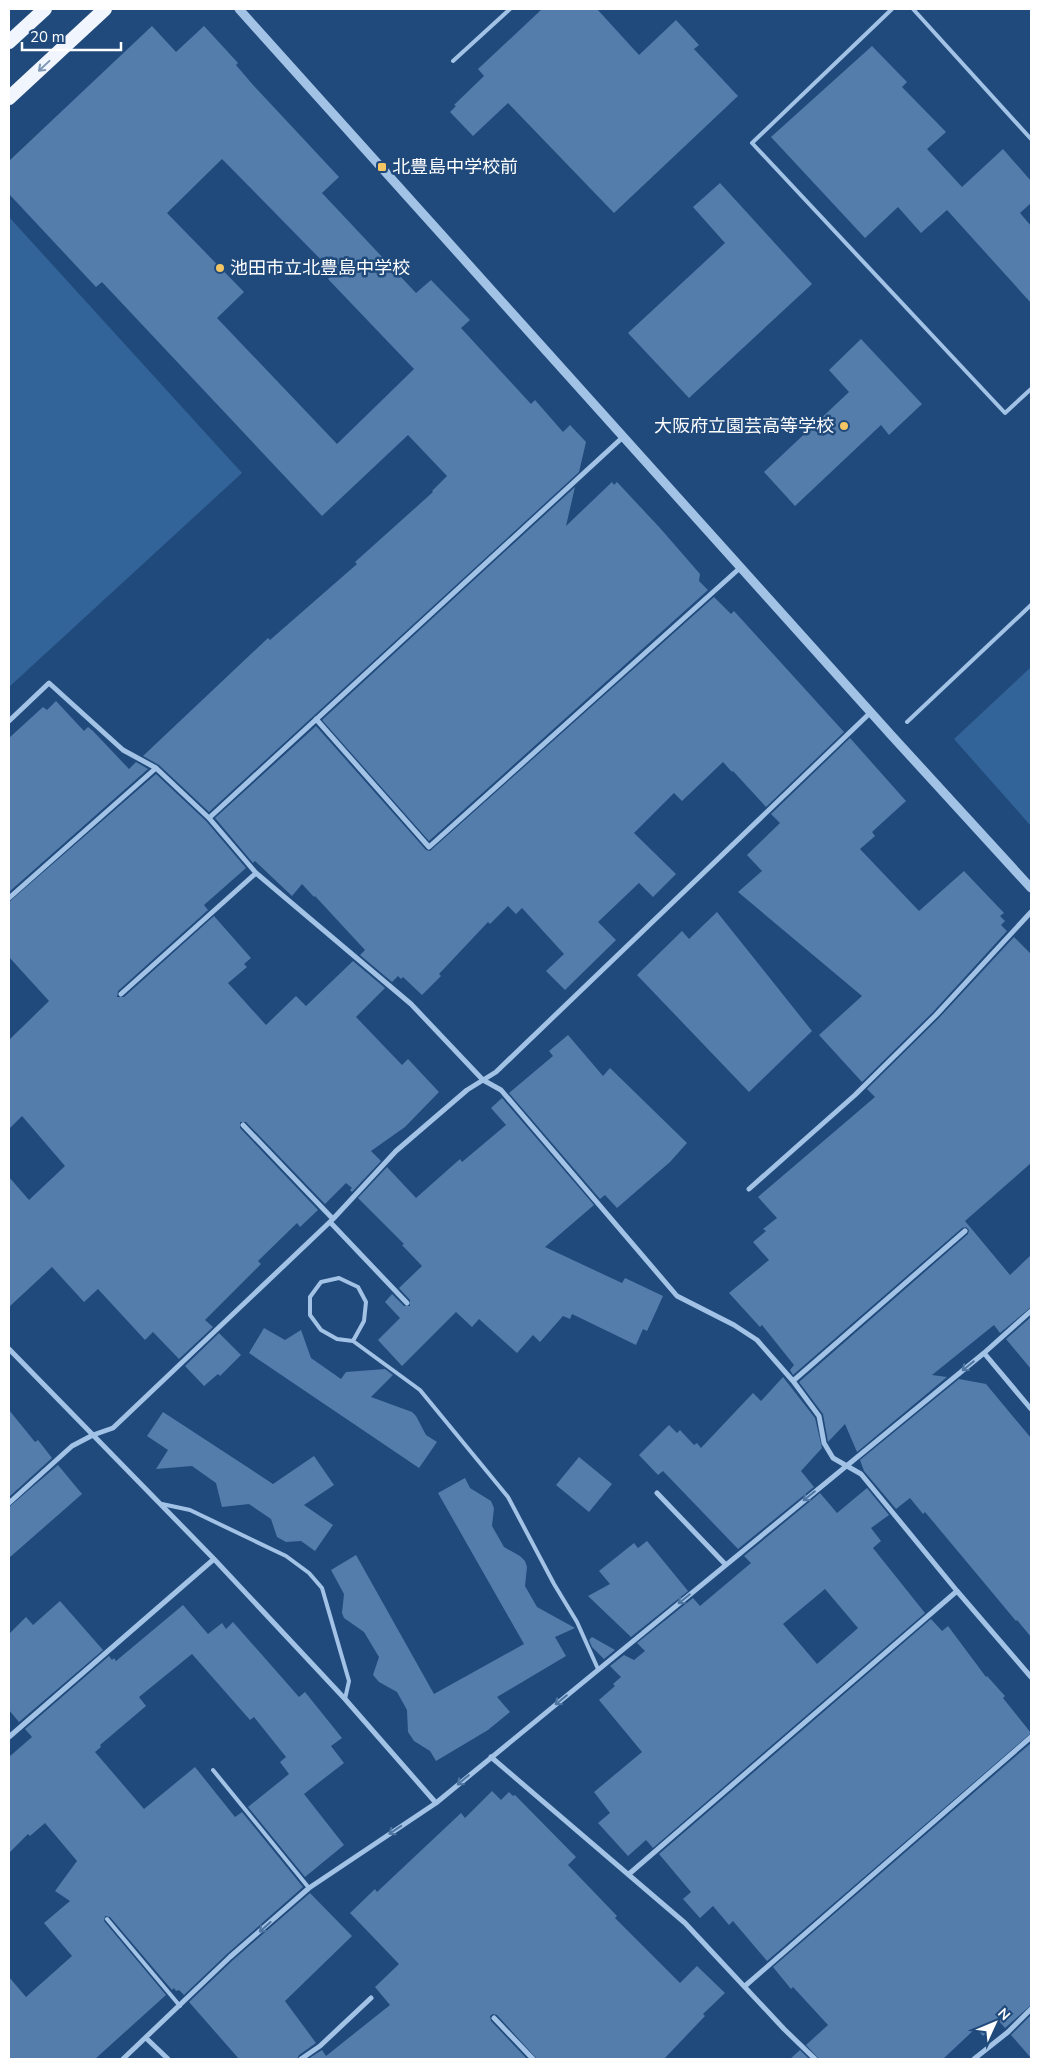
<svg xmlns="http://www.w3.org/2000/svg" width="1040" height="2068" font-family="'Nunito Sans','Noto Sans JP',sans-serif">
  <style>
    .green { fill: #336499 }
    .building { fill: #557dab; fill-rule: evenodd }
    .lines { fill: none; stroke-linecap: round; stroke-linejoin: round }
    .service { stroke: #a2c2e6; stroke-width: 4 }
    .minor { stroke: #a2c2e6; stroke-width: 5 }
    .tertiary { stroke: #a2c2e6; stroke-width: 9 }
    .trunk { stroke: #f1f6fe; stroke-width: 14 }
    .oneway { stroke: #7e97b6 }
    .oneway2 { stroke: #4e74a0 }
    .poi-dot { fill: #f3c663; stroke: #204a7b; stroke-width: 2 }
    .labels { text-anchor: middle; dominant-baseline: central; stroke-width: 5; stroke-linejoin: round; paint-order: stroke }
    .poi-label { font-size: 18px; fill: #fff; stroke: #204a7b; text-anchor: start }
  </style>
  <rect width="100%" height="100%" fill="#204a7b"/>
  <path class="green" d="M 9,217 L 242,473 L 9,687 Z
    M 1031,667 L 1031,826 L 954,739 Z"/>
  <path class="building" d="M 542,9 L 597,9 L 639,55 L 676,20 L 699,45 L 694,49 L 738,96 L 614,213 L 508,103 L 473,136 L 450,112 L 456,106 L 454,105 L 484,76 L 478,69 Z
    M 152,26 L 176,52 L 204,26 L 238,63 L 236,65 L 253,85 L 339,177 L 322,193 L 416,293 L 431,280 L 470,320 L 461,328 L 531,404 L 535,400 L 563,432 L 570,425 L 586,442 L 579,472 L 209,812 L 159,765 L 143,756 L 268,638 L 270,640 L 357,564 L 355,562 L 433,492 L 432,491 L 447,476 L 408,435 L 322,516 L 102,282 L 96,287 L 9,194 L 9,161 ZM 222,159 L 334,273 L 328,279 L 414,369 L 337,444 L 217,318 L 244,292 L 167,213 Z
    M 872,46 L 907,82 L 902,87 L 946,132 L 927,149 L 962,187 L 1003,149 L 1031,181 L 1031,203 L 1020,213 L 1031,226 L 1031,303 L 947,210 L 921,233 L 898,207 L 865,238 L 771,137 Z
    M 720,183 L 812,284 L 689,398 L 628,333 L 725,243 L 693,207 Z
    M 861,339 L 922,404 L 889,435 L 881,425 L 795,506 L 764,472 L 849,392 L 829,370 Z
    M 612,482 L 614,485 L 617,482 L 660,528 L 700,574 L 699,581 L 708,590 L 429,841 L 322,720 L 575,487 L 566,526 Z
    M 714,597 L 731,614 L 734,611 L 844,732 L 766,807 L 733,771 L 732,772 L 723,762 L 682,801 L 674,793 L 634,833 L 676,874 L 653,897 L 639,883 L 598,922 L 616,940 L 565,990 L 546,971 L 564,954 L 522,908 L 516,914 L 508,906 L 490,924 L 488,922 L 439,974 L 441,976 L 422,995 L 403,977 L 401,979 L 398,976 L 392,982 L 360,955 L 365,950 L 315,896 L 314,897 L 302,884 L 292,896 L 255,861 L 253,863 L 215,818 L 316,726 L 426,850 L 430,851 Z
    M 56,701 L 84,731 L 88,727 L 93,731 L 129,769 L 136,762 L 148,769 L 9,892 L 9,738 L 43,707 L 47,710 Z
    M 850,738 L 906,801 L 872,832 L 875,836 L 860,849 L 919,911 L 964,871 L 1004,913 L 1000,916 L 1005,921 L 1001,925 L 1007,931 L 933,1012 L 862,1082 L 819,1035 L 862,996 L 738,892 L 762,871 L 747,855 L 780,823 L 771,814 Z
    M 156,774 L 206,821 L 246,868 L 204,905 L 208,910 L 118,991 L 117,997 L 124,997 L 214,916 L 251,958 L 244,964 L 247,967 L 228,983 L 266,1025 L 296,996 L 306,1006 L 353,961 L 385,988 L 356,1017 L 402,1065 L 408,1059 L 439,1092 L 405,1127 L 371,1151 L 381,1161 L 352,1192 L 350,1190 L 352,1188 L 346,1183 L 325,1204 L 246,1122 L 240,1122 L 240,1128 L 318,1210 L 300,1227 L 297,1223 L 258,1261 L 261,1264 L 205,1320 L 213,1327 L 179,1359 L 153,1332 L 145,1340 L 98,1289 L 84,1302 L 52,1267 L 9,1307 L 9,1177 L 29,1200 L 65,1166 L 22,1116 L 9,1129 L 9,1040 L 49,1001 L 9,957 L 9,902 Z
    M 717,912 L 812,1031 L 749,1092 L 637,975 L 682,931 L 689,939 Z
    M 1014,937 L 1031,954 L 1031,1163 L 965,1221 L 1010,1275 L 1031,1255 L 1031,1307 L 1000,1333 L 994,1325 L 932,1375 L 947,1377 L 857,1452 L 845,1424 L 828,1442 L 823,1414 L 799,1382 L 968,1234 L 969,1230 L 966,1227 L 962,1228 L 793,1375 L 790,1370 L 794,1365 L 762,1325 L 760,1327 L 729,1293 L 769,1260 L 753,1242 L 766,1231 L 763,1229 L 777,1218 L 758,1197 L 875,1097 L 867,1089 L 939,1018 Z
    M 568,1035 L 603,1076 L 610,1068 L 687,1143 L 670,1162 L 617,1208 L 605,1195 L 600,1199 L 509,1093 L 553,1056 L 549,1051 Z
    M 502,1098 L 594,1205 L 545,1247 L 622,1283 L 625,1278 L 663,1296 L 647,1331 L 643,1329 L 636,1345 L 572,1314 L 570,1319 L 563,1316 L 540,1342 L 533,1335 L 517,1353 L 479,1319 L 472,1327 L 456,1312 L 402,1366 L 378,1340 L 400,1318 L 385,1302 L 392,1294 L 404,1306 L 410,1306 L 410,1300 L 399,1288 L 422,1266 L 402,1245 L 404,1244 L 358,1198 L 387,1167 L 416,1198 L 460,1159 L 462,1162 L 506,1125 L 491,1108 Z
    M 1031,1317 L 1031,1369 L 1006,1339 Z
    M 264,1328 L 285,1340 L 301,1330 L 311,1358 L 341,1379 L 346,1372 L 385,1369 L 393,1375 L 371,1397 L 412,1412 L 416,1416 L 426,1435 L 437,1442 L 419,1468 L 249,1353 Z
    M 219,1333 L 241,1355 L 220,1376 L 218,1374 L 204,1386 L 185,1366 Z
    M 783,1377 L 815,1418 L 822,1448 L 801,1471 L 814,1487 L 738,1549 L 663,1471 L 658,1475 L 639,1455 L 669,1425 L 677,1433 L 680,1430 L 694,1445 L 697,1443 L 701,1448 L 753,1393 L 761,1401 Z
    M 959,1379 L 986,1384 L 1031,1438 L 1031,1637 L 1017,1620 L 1016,1621 L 925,1512 L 923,1514 L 910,1498 L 896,1509 L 864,1471 L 860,1460 Z
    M 9,1410 L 35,1442 L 38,1440 L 52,1458 L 9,1497 Z
    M 163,1412 L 273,1484 L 314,1456 L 334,1485 L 304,1505 L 333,1525 L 315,1551 L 301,1541 L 286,1542 L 277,1537 L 271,1519 L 249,1504 L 222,1507 L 216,1483 L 192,1466 L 156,1469 L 168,1450 L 147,1436 Z
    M 579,1457 L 612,1484 L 589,1512 L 556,1485 Z
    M 58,1465 L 82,1494 L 9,1558 L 9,1507 Z
    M 465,1478 L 470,1488 L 491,1501 L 494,1508 L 492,1526 L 504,1547 L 520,1556 L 525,1561 L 527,1567 L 525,1586 L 537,1607 L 575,1628 L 555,1637 L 566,1656 L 497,1697 L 510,1712 L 488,1730 L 436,1761 L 430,1751 L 414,1741 L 408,1732 L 407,1710 L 397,1692 L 379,1682 L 373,1675 L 379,1657 L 364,1632 L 344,1618 L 342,1613 L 344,1594 L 331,1570 L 356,1555 L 434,1694 L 524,1644 L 438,1493 Z
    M 867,1488 L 889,1515 L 871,1528 L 881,1541 L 873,1548 L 925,1613 L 653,1848 L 646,1840 L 628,1856 L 598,1823 L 610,1813 L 594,1792 L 642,1752 L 599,1700 L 615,1686 L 613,1684 L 621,1677 L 610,1666 L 624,1655 L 634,1660 L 645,1651 L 637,1643 L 693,1598 L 700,1606 L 751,1563 L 744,1556 L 820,1493 L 837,1513 ZM 825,1589 L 858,1628 L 817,1664 L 783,1624 Z
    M 647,1541 L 688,1591 L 631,1637 L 588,1596 L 610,1584 L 599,1571 L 634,1543 L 638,1548 Z
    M 60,1601 L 103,1650 L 19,1722 L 9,1710 L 9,1634 L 26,1617 L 33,1625 Z
    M 183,1605 L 208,1634 L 222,1623 L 226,1629 L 233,1622 L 299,1697 L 305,1692 L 342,1738 L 331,1746 L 344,1763 L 304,1794 L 344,1845 L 305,1877 L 248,1807 L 289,1774 L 280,1762 L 286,1757 L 254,1717 L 250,1720 L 192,1654 L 139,1697 L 146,1706 L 100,1745 L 101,1747 L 95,1752 L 144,1809 L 195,1767 L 235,1817 L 242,1812 L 303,1887 L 227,1954 L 184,1995 L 179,1990 L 176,1991 L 174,1988 L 172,1990 L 110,1917 L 105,1916 L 104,1921 L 166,1995 L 95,2059 L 9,2059 L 9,1977 L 26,1997 L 72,1956 L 44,1923 L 70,1901 L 55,1891 L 77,1861 L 45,1823 L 30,1836 L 28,1834 L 9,1853 L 9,1757 L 32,1737 L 25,1729 L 109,1656 L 112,1660 L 114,1658 L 116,1661 Z
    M 931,1619 L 942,1631 L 948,1626 L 986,1677 L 987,1676 L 1005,1696 L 1003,1698 L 1031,1733 L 767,1961 L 733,1921 L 729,1925 L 713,1906 L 700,1918 L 683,1899 L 691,1892 L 659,1854 Z
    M 592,1637 L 615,1650 L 604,1659 L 592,1647 L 589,1640 Z
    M 1031,1743 L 1031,2005 L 1005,2028 L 999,2021 L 983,2036 L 976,2028 L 943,2059 L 819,2059 L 806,2045 L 828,2025 L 793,1987 L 791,1989 L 773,1967 Z
    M 492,1791 L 501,1800 L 509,1792 L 513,1796 L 515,1795 L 576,1857 L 568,1865 L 617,1916 L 615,1918 L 680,1983 L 697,1966 L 725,1993 L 703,2014 L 705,2016 L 664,2059 L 537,2059 L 497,2015 L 493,2014 L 490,2016 L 491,2021 L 527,2059 L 308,2059 L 322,2050 L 326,2056 L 390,2005 L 375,1987 L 399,1964 L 350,1913 L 375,1889 L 377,1892 L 461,1813 L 465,1818 Z
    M 310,1893 L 352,1936 L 285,2001 L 316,2043 L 299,2055 L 297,2059 L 239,2059 L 189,2002 L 233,1960 Z
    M 1031,2015 L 1031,2058 L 1011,2035 Z
    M 800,2050 L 809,2059 L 790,2059 Z"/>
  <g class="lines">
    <path class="service" d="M 892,9 L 752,143 L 1005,413 L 1031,389
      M 913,9 L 1031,139
      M 453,61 L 510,9
      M 907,722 L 1031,605
      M 353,1341 L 364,1321 L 366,1302 L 358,1287 L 339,1278 L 321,1282 L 310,1297 L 310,1315 L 321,1330 L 337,1339 L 353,1341 L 420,1390 L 508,1497 L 554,1584 L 577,1622 L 598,1669
      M 162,1504 L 190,1510 L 286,1556 L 309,1573 L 322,1588 L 349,1681 L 345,1699
      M 213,1770 L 309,1888
      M 107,1919 L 180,2006"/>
    <path class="minor" d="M 316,719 L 429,847 L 741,567
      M 9,721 L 49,683 L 123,750 L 156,768 L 209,818 L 256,873 L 411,1004 L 483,1080 L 501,1090 L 677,1296 L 734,1325 L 757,1340 L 793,1381 L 819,1416 L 824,1443 L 833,1458 L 861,1474 L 957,1591 L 1031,1677
      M 209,818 L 623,437
      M 9,898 L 156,768
      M 121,994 L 256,873
      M 243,1125 L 333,1219
      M 749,1189 L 855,1095 L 936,1015 L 1031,912
      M 330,1222 L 407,1303
      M 9,1349 L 214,1559 L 345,1699 L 436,1803
      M 984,1353 L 1031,1409
      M 793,1381 L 965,1231
      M 657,1493 L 726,1565
      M 9,1503 L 72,1446 L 93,1435 L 113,1428 L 333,1219 L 396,1151 L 467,1090 L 496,1072 L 871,712
      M 9,1737 L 214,1559
      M 491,1757 L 685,1923 L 784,2029 L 815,2059
      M 629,1874 L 957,1591
      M 745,1986 L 1031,1737
      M 494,2018 L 533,2059
      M 146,2038 L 168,2059
      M 123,2059 L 230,1957 L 309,1888 L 436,1803 L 984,1353 L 1031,1311
      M 301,2059 L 320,2046 L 371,1998
      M 974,2059 L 1008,2032 L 1031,2009"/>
    <path class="tertiary" d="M 239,9 L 892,736 L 1031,888"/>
    <path class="trunk" d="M 9,42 L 45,9
      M 9,98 L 105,9"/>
  </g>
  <defs><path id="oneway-shaft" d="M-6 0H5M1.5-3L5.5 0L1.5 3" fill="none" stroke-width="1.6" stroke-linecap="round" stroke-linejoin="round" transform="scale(1.25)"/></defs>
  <use class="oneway" href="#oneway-shaft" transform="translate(44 66) rotate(137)"/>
  <g class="oneway2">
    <use href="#oneway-shaft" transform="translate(968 1366) rotate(141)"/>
    <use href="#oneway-shaft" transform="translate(809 1496) rotate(141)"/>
    <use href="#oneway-shaft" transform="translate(684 1599) rotate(141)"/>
    <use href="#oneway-shaft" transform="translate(561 1700) rotate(141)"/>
    <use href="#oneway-shaft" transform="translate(463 1780) rotate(140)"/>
    <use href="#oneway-shaft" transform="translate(395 1830) rotate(146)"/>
    <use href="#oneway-shaft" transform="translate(265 1927) rotate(138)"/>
  </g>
  <g class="poi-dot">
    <rect x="377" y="162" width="10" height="10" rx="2.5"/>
    <circle cx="220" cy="268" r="5"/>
    <circle cx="844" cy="426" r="5"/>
  </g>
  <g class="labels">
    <g class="poi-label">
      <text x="392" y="167">北豊島中学校前</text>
      <text x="230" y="268">池田市立北豊島中学校</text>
      <text x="834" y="426" text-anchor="end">大阪府立園芸高等学校</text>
    </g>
  </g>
  <rect width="1040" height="2068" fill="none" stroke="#ffffff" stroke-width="20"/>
  <g transform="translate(995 2023) rotate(46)" stroke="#204a7b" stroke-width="4" paint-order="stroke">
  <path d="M0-4L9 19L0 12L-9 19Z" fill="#ffffff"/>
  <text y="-8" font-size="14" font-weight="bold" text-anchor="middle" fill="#ffffff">N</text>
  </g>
  <path d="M22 42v8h99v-8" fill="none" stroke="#ffffff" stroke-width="2.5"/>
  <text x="30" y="42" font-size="15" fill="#ffffff" stroke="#204a7b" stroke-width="4" paint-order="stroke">20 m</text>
</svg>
